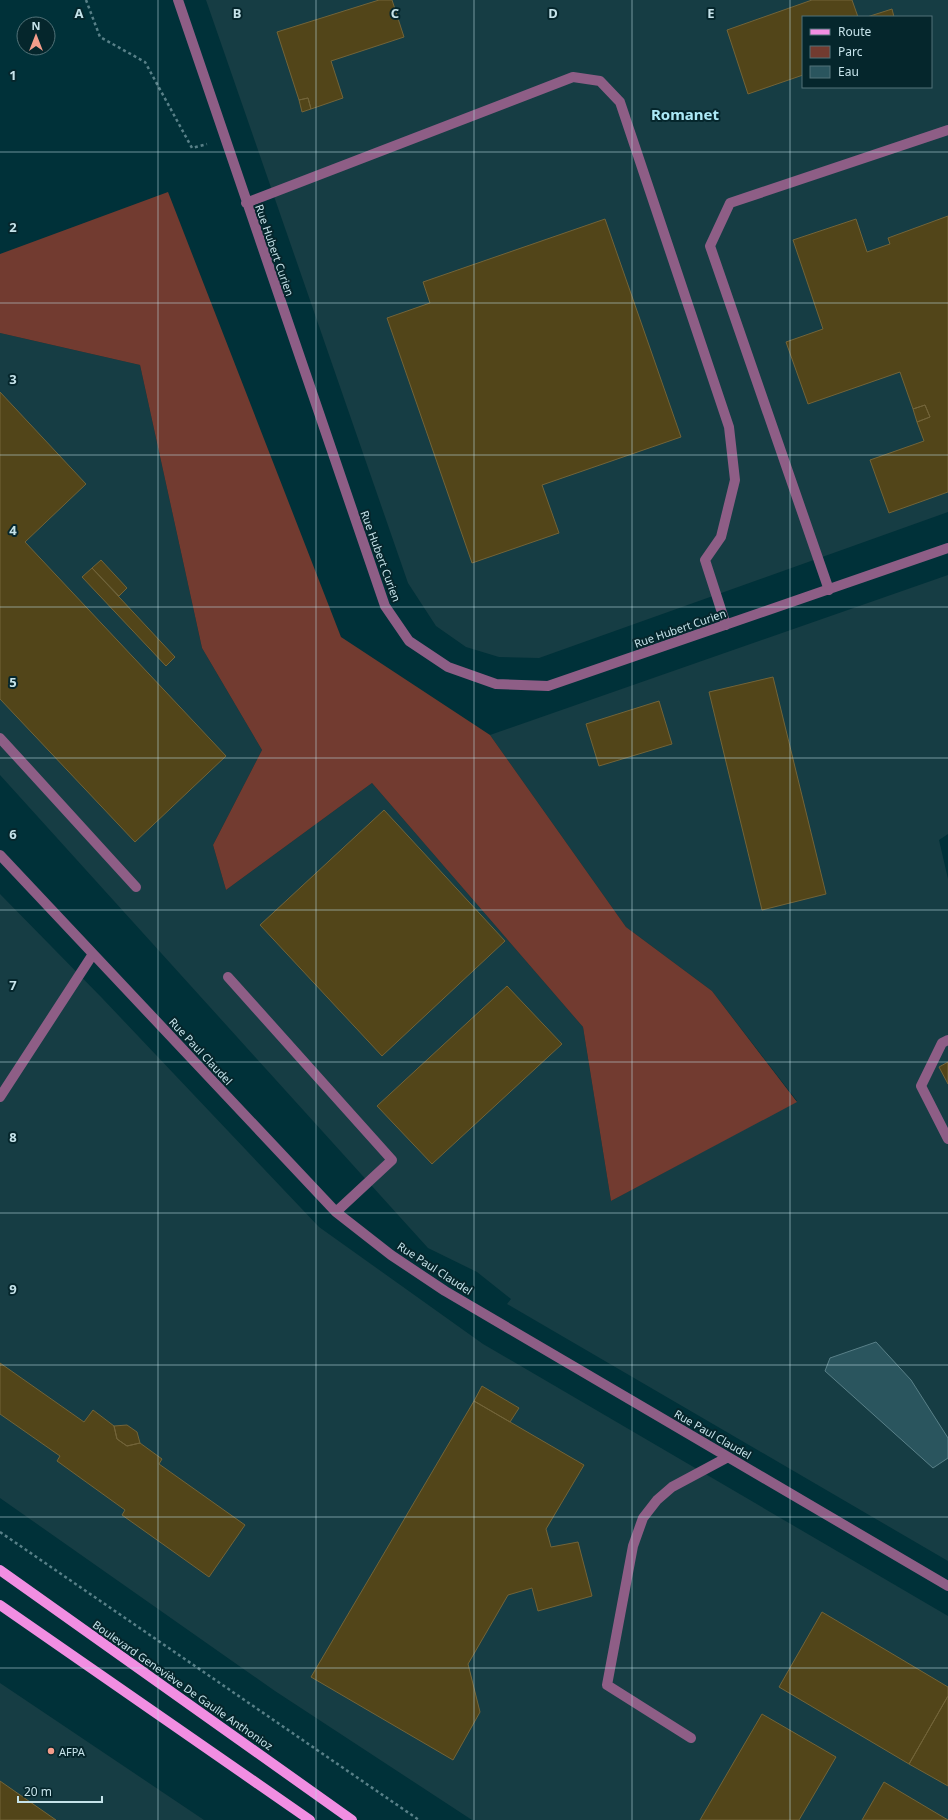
<svg xmlns="http://www.w3.org/2000/svg" width="948" height="1820" font-family="'Noto Sans',sans-serif">
  <style>
    .built { fill: #163d44; fill-rule: evenodd }
    .green { fill: #723b30 }
    .water { fill: #2a555e; stroke: #598088 }
    .building { fill: #524519; stroke: #726439 }
    .lines { fill: none; stroke-linecap: round; stroke-linejoin: round }
    .path { stroke: #588088; stroke-width: 2.5; stroke-dasharray: 3 3; stroke-linecap: butt }
    .minor { stroke: #8e5e86; stroke-width: 10 }
    .major { stroke: #f18ee2; stroke-width: 10 }
    .grid { fill: none; stroke: #c6e3ea; stroke-width: 1; stroke-opacity: 0.55 }
    .poi-dot { fill: #f49d8b; stroke: #05262c; stroke-width: 1.5 }
    .labels { text-anchor: middle; dominant-baseline: central; stroke-width: 4; stroke-linejoin: round; paint-order: stroke }
    .street-label { font-size: 11px; fill: #c6e3ea; stroke: #05262c }
    .poi-label { font-size: 11px; fill: #c6e3ea; stroke: #05262c; text-anchor: start }
    .district-label { font-size: 15px; font-weight: bold; fill: #ace9f6; stroke: #05262c }
    .grid-label { font-size: 13px; text-anchor: middle; font-weight: bold; fill: #c6e3ea; stroke: #05262c; stroke-width: 4; stroke-linejoin: round; paint-order: stroke }
  </style>
  <rect width="100%" height="100%" fill="#003139"/>
  <path class="built" d="M 206,0 L 948,0 L 948,512 L 539,658 L 499,657 L 466,647 L 436,626 L 408,583 ZM 803,17 L 931,17 L 931,87 L 803,87 Z
    M 0,333 L 140,365 L 202,648 L 262,750 L 213,845 L 226,890 L 372,783 L 583,1027 L 611,1201 L 797,1101 L 712,991 L 626,927 L 490,735 L 948,575 L 948,834 L 939,840 L 948,879 L 948,1561 L 507,1304 L 511,1299 L 477,1272 L 428,1248 L 0,775 Z
    M 0,894 L 102,998 L 319,1227 L 483,1344 L 948,1616 L 948,1820 L 472,1820 L 275,1691 L 0,1498 Z
    M 0,1683 L 204,1820 L 0,1820 Z"/>
  <path class="green" d="M 168,192 L 341,637 L 490,735 L 626,927 L 712,991 L 797,1102 L 611,1201 L 583,1027 L 372,783 L 226,890 L 213,845 L 262,750 L 202,648 L 140,365 L 0,333 L 0,254 Z"/>
  <path class="water" d="M 876,1342 L 911,1380 L 948,1438 L 948,1458 L 933,1468 L 825,1371 L 830,1358 Z"/>
  <path class="building" d="M 379,0 L 392,0 L 404,37 L 331,61 L 343,98 L 311,109 L 308,98 L 299,100 L 277,32 Z
    M 812,0 L 852,0 L 858,17 L 803,17 L 803,75 L 748,94 L 727,30 Z
    M 892,9 L 894,17 L 867,17 Z
    M 308,98 L 311,109 L 302,112 L 299,100 Z
    M 948,216 L 948,492 L 889,513 L 870,460 L 924,441 L 917,422 L 930,417 L 925,405 L 913,409 L 900,372 L 808,404 L 786,342 L 823,329 L 793,240 L 856,219 L 867,252 L 890,244 L 888,238 Z
    M 605,219 L 681,437 L 542,485 L 559,533 L 472,563 L 387,318 L 430,303 L 423,282 Z
    M 0,392 L 86,484 L 25,542 L 226,756 L 135,842 L 0,699 Z
    M 925,405 L 930,417 L 917,422 L 913,409 Z
    M 101,560 L 127,588 L 119,596 L 92,568 Z
    M 92,568 L 175,657 L 166,666 L 82,577 Z
    M 773,677 L 826,894 L 762,910 L 709,692 Z
    M 659,701 L 672,744 L 599,766 L 586,724 Z
    M 384,810 L 505,941 L 382,1056 L 260,925 Z
    M 507,986 L 562,1044 L 432,1164 L 377,1106 Z
    M 948,1062 L 948,1084 L 939,1067 Z
    M 0,1363 L 84,1422 L 93,1410 L 114,1426 L 117,1439 L 127,1446 L 140,1443 L 162,1459 L 159,1464 L 245,1525 L 209,1577 L 122,1515 L 125,1510 L 57,1461 L 60,1456 L 0,1414 Z
    M 482,1386 L 519,1408 L 510,1422 L 474,1401 Z
    M 474,1401 L 584,1465 L 546,1529 L 551,1547 L 578,1542 L 592,1596 L 538,1611 L 532,1588 L 508,1595 L 468,1664 L 480,1712 L 453,1760 L 311,1677 Z
    M 127,1425 L 137,1432 L 140,1443 L 127,1446 L 117,1439 L 114,1426 Z
    M 822,1612 L 948,1687 L 948,1696 L 909,1764 L 779,1687 Z
    M 948,1696 L 948,1786 L 909,1764 Z
    M 762,1714 L 836,1757 L 799,1820 L 700,1820 Z
    M 0,1781 L 56,1820 L 0,1820 Z
    M 884,1782 L 948,1820 L 862,1820 Z"/>
  <g class="lines">
    <path class="path" d="M 86,0 L 100,37 L 145,62 L 192,148 L 207,144
      M 0,1532 L 419,1820"/>
    <path class="minor" d="M 178,0 L 385,606 L 409,641 L 448,667 L 496,684 L 548,686 L 948,548
      M 246,203 L 573,77 L 600,81 L 620,102 L 729,427 L 735,480 L 721,537 L 705,560 L 726,625
      M 829,590 L 710,246 L 730,203 L 948,130
      M 0,738 L 136,887
      M 0,855 L 336,1212 L 391,1255 L 445,1291 L 948,1586
      M 228,977 L 392,1160 L 336,1212
      M 948,1040 L 942,1043 L 921,1086 L 948,1139
      M 0,1097 L 93,954
      M 691,1738 L 607,1685 L 633,1546 L 643,1518 L 657,1500 L 672,1487 L 728,1457"/>
    <path class="major" d="M 0,1570 L 352,1820
      M 0,1605 L 310,1820"/>
  </g>
  <path class="grid" d="M 158,0 L 158,1820M 316,0 L 316,1820M 474,0 L 474,1820M 632,0 L 632,1820M 790,0 L 790,1820M 0,152 L 948,152M 0,303 L 948,303M 0,455 L 948,455M 0,607 L 948,607M 0,758 L 948,758M 0,910 L 948,910M 0,1062 L 948,1062M 0,1213 L 948,1213M 0,1365 L 948,1365M 0,1517 L 948,1517M 0,1668 L 948,1668"/>
  <circle class="poi-dot" cx="51" cy="1751" r="4"/>
  <g class="labels">
    <g class="street-label">
      <text transform="translate(275 250) rotate(71)">Rue Hubert Curien</text>
      <text transform="translate(381 556) rotate(70)">Rue Hubert Curien</text>
      <text transform="translate(680 628) rotate(-19)">Rue Hubert Curien</text>
      <text transform="translate(201 1051) rotate(47)">Rue Paul Claudel</text>
      <text transform="translate(435 1268) rotate(33)">Rue Paul Claudel</text>
      <text transform="translate(713 1434) rotate(30)">Rue Paul Claudel</text>
      <text transform="translate(183 1685) rotate(35)">Boulevard Geneviève De Gaulle Anthonioz</text>
    </g>
    <g class="poi-label">
      <text x="59" y="1751">AFPA</text>
    </g>
    <g class="district-label">
      <text x="685" y="114">Romanet</text>
    </g>
  </g>
  <g class="grid-label">
    <text x="79" y="18">A</text>
    <text x="237" y="18">B</text>
    <text x="395" y="18">C</text>
    <text x="553" y="18">D</text>
    <text x="711" y="18">E</text>
    <text x="13" y="80">1</text>
    <text x="13" y="232">2</text>
    <text x="13" y="384">3</text>
    <text x="13" y="535">4</text>
    <text x="13" y="687">5</text>
    <text x="13" y="839">6</text>
    <text x="13" y="990">7</text>
    <text x="13" y="1142">8</text>
    <text x="13" y="1294">9</text>
  </g>
  <rect x="802" y="16" width="130" height="72" fill="#05262c" stroke="#527278"/>
  <rect x="810" y="29" width="20" height="6" fill="#f18ee2" stroke="#527278"/>
  <text x="838" y="36" font-size="12" fill="#c6e3ea">Route</text>
  <rect x="810" y="46" width="20" height="12" fill="#723b30" stroke="#527278"/>
  <text x="838" y="56" font-size="12" fill="#c6e3ea">Parc</text>
  <rect x="810" y="66" width="20" height="12" fill="#2a555e" stroke="#527278"/>
  <text x="838" y="76" font-size="12" fill="#c6e3ea">Eau</text>
  <g transform="translate(36 36)"><circle r="19" fill="#05262c" stroke="#527278"/>
  <path d="M0-3L7 15L0 10L-7 15Z" fill="#f49d8b"/>
  <text y="-6" font-size="11" font-weight="bold" text-anchor="middle" fill="#c6e3ea">N</text>
  </g>
  <path d="M18 1796v6h84v-6" fill="none" stroke="#c6e3ea" stroke-width="2"/>
  <text x="24" y="1796" font-size="12" fill="#c6e3ea" stroke="#05262c" stroke-width="3" paint-order="stroke">20 m</text>
</svg>
